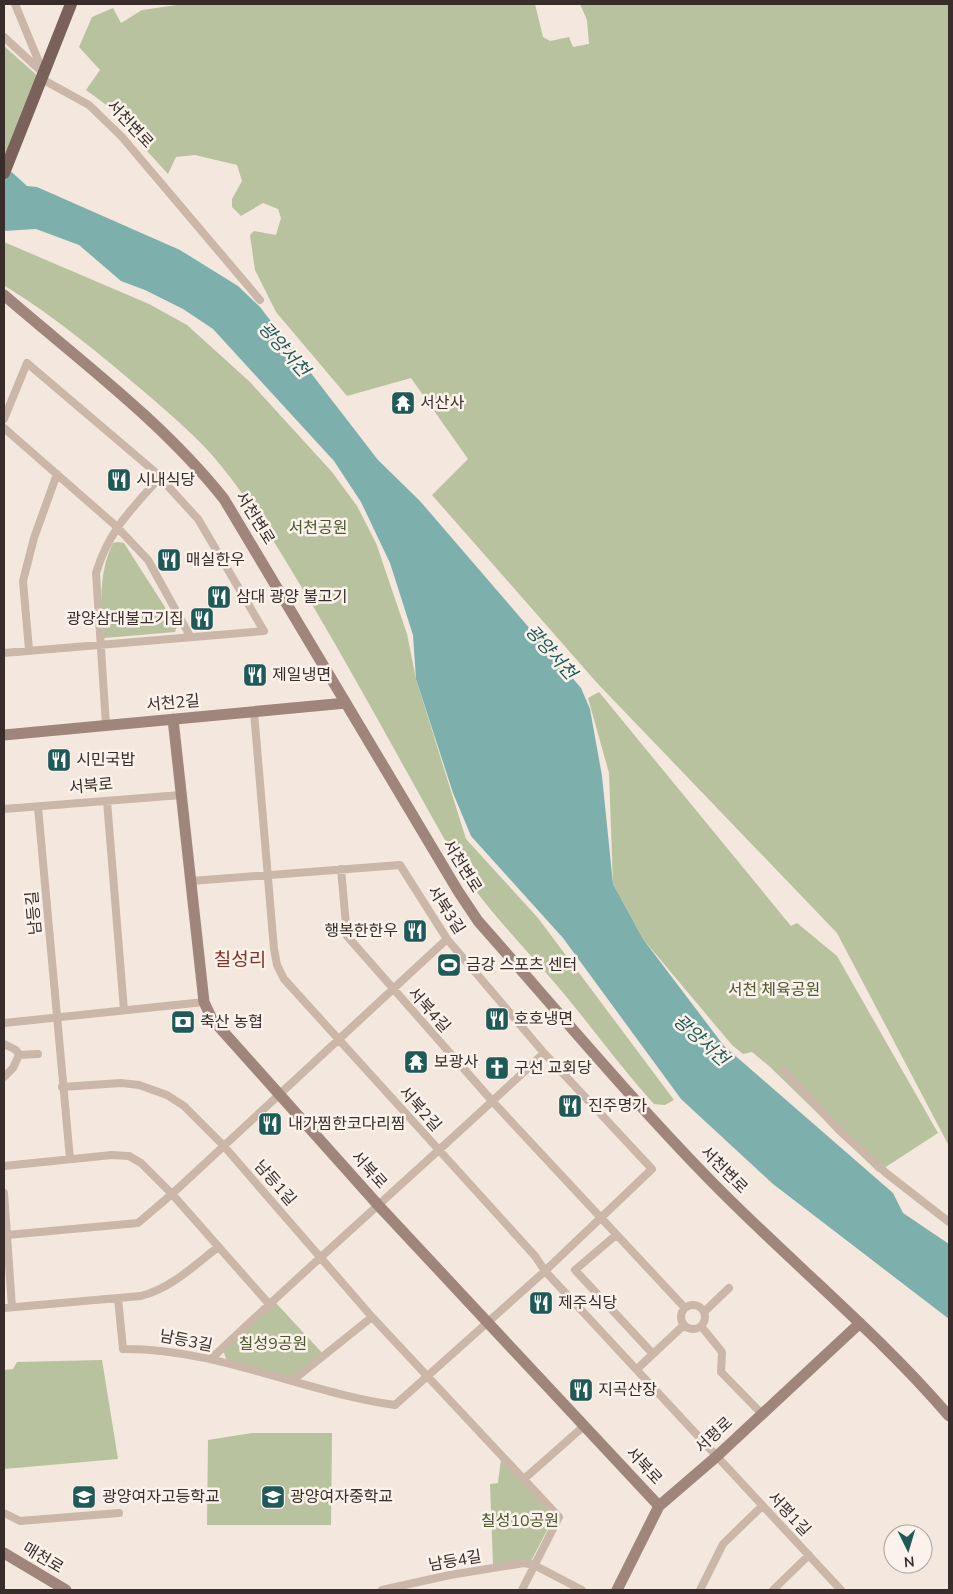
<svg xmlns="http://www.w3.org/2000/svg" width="953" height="1594" font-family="'Nunito Sans','Noto Sans KR',sans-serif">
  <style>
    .green { fill: #b9c29e }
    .water { fill: #7db0ad }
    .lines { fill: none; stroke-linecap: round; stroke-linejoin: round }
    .street { stroke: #cbb6aa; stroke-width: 8 }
    .secondary { stroke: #9f857b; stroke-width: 11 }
    .primary { stroke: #7a625b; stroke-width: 12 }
    .labels { text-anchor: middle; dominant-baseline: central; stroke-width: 5; stroke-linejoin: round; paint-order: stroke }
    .street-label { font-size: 16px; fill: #382d2a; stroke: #faf2eb }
    .poi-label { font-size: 16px; fill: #382d2a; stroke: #faf2eb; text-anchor: start }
    .park-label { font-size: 16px; fill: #4b572d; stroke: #faf2eb }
    .water-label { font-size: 18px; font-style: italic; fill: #1f5a58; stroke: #faf2eb }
    .quarter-label { font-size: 19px; fill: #873123; stroke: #faf2eb }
  </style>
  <rect width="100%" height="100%" fill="#f3e7de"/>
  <path class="green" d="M 184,4 L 535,4 L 543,37 L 550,41 L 569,37 L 573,47 L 589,44 L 587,20 L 580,4 L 949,4 L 949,1146 L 837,933 L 598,684 L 432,495 L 468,459 L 411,378 L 347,396 L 276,312 L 255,270 L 250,235 L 254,231 L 276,235 L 281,218 L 278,209 L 263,203 L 241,216 L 232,207 L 232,199 L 242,181 L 237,165 L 195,155 L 176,157 L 168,174 L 147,151 L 120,115 L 86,90 L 100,70 L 79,47 L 92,17 L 113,8 L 121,23 L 142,10 Z
    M 4,46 L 40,78 L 4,162 Z
    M 4,242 L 149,304 L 187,325 L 250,382 L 332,472 L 357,506 L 376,543 L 407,634 L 416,679 L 466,839 L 538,918 L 674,1100 L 665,1105 L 654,1104 C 616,1062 584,1016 547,974 C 519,942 490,912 466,877 C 413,785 364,692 310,601 C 282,555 256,509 222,467 C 201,440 173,417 148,395 C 102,356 57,318 5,286 Z
    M 118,542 L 124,543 L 177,626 L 175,632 L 104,638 C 101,604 98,574 113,543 Z
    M 599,692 L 791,926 L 797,923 L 837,956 L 938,1133 L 878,1172 L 769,1066 L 752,1052 L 743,1054 L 732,1045 L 643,939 L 613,884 L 609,773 L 588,698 Z
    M 276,1303 L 325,1356 L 296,1380 L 228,1364 L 223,1350 Z
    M 102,1360 L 118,1459 L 4,1469 L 4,1370 L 13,1369 L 17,1362 Z
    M 252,1433 L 332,1433 L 331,1525 L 207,1525 L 208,1440 Z
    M 501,1459 L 554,1517 L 531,1561 L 493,1565 L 490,1484 L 498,1483 Z"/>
  <path class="water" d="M 4,165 L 27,186 L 37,187 L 180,250 L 238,286 L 260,307 L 378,460 L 420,501 L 581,688 L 590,709 L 602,776 L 613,884 L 643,939 L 724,1046 L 893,1193 L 903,1213 L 949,1244 L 949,1319 L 773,1184 L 681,1099 L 563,938 L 471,836 L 453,793 L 416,679 L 413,635 L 390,563 L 361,502 L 334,461 L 213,329 L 183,309 L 145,290 L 121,281 L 79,245 L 36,229 L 4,231 Z"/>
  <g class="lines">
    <path class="street" d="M 15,4 L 43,72
      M 4,37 L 41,71
      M 40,78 L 89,105 L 122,137 L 260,300
      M 4,419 L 27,363 L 154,471 L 198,519 L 264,631 L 4,653
      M 4,428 L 116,526 L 148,560 L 190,636
      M 29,650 L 23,581 L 34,538 L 57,474
      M 254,712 L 274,949 L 277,965 L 284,979 L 535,1256 L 545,1271 L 841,1590
      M 106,725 L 96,573 C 109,530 131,510 160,477
      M 107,801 L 124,1010
      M 38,807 L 70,1159
      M 4,809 L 181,795
      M 341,869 L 347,936 L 493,1102 L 685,1308
      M 4,1023 L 204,1002
      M 4,1044 L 16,1050 L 19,1055 L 13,1068 L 4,1077
      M 19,1055 L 38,1054
      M 784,1071 L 839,1130 L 886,1173 L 949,1222
      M 62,1087 L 121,1083 L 139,1085 L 167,1095 L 184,1106 L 223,1145 L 372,1317 L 559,1517 L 522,1590
      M 4,1166 L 112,1155 L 129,1156 L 141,1163 L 172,1194 L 269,1304
      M 4,1193 L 12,1307
      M 7,1235 L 138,1223 L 172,1194 L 447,939
      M 616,1235 L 575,1270 L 653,1354
      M 118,1298 L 123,1349 C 216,1348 303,1392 395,1405 L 545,1271 L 652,1169 L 544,1053 L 447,939 L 400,865 L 191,881
      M681 1317a12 12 0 1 1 24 0a12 12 0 1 1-24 0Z
      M 4,1308 L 141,1296 C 171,1288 194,1266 218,1247
      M 704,1312 L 729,1288
      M 701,1326 L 722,1352 L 721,1372 L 761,1413
      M 211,1359 C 320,1255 434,1157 544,1053
      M 637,1369 L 684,1325
      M 292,1381 L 372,1317
      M 524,1479 L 584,1426
      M 4,1513 L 20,1521 L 119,1513
      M 382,1590 L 450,1575 L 524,1563 L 534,1565 L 582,1590
      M 700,1590 L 723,1544 L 762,1506
      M 773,1590 L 809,1555"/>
    <path class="secondary" d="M 4,295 C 79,360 162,421 224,499 L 458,891 L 478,921 C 555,1008 629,1097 710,1180 C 788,1260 876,1331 949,1416
      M 173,719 L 204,1002 L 212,1019 L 379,1206 L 659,1506
      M 4,735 L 346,703
      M 4,1553 L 66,1590
      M 617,1590 L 659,1506 L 716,1457 L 860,1323"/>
    <path class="primary" d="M 4,173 L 71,4"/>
  </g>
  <defs>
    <symbol id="temple-square" viewBox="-11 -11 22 22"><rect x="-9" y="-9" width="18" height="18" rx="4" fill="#1f5a58" stroke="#faf2eb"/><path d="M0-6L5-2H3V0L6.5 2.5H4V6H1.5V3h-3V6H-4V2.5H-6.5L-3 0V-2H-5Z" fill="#fff"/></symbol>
    <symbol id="restaurant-square" viewBox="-11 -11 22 22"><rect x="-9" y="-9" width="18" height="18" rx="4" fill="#1f5a58" stroke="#faf2eb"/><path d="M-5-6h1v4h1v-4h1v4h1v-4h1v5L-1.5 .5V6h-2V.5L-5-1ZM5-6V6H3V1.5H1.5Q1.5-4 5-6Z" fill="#fff"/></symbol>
    <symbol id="stadium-square" viewBox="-11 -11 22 22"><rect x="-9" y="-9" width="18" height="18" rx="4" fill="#1f5a58" stroke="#faf2eb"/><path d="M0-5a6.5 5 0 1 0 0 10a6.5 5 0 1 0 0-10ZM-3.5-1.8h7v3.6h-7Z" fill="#fff"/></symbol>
    <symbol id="bank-square" viewBox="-11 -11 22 22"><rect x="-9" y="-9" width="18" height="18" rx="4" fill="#1f5a58" stroke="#faf2eb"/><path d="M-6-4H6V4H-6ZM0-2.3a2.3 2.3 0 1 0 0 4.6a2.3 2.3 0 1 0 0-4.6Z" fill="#fff"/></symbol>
    <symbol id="church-square" viewBox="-11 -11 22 22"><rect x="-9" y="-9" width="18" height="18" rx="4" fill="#1f5a58" stroke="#faf2eb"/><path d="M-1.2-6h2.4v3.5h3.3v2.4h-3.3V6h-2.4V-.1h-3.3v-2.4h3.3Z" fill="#fff"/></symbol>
    <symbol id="school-square" viewBox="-11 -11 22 22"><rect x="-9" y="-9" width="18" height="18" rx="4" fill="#1f5a58" stroke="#faf2eb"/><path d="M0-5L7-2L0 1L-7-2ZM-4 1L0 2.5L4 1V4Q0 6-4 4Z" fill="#fff"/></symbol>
  </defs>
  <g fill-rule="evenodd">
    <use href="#temple-square" x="389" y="389" width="28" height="28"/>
    <use href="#restaurant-square" x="105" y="466" width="28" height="28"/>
    <use href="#restaurant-square" x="155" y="546" width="28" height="28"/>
    <use href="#restaurant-square" x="205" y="583" width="28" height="28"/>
    <use href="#restaurant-square" x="188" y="605" width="28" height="28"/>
    <use href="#restaurant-square" x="241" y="661" width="28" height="28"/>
    <use href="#restaurant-square" x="45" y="746" width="28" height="28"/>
    <use href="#restaurant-square" x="401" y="917" width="28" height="28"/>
    <use href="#stadium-square" x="435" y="951" width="28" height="28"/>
    <use href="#restaurant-square" x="483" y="1005" width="28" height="28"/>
    <use href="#bank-square" x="169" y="1008" width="28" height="28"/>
    <use href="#temple-square" x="402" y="1048" width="28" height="28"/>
    <use href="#church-square" x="483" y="1054" width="28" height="28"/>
    <use href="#restaurant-square" x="556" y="1092" width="28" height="28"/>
    <use href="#restaurant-square" x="256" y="1110" width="28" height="28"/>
    <use href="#restaurant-square" x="527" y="1289" width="28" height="28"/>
    <use href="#restaurant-square" x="567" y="1376" width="28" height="28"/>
    <use href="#school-square" x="70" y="1483" width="28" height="28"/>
    <use href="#school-square" x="259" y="1483" width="28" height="28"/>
  </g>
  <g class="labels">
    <g class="street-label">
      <text transform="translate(130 124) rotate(47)">서천변로</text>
      <text transform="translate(255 518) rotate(58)">서천변로</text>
      <text transform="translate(173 703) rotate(-5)">서천2길</text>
      <text transform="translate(91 786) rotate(-5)">서북로</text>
      <text transform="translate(462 866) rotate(58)">서천변로</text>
      <text transform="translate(446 910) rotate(57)">서북3길</text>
      <text transform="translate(34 913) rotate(-95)">남등길</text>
      <text transform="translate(429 1010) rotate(48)">서북4길</text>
      <text transform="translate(420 1109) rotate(48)">서북2길</text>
      <text transform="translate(369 1170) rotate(48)">서북로</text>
      <text transform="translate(724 1170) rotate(45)">서천변로</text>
      <text transform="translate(275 1183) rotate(49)">남등1길</text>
      <text transform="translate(186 1341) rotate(11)">남등3길</text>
      <text transform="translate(714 1435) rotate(-43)">서평로</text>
      <text transform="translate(644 1466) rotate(47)">서북로</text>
      <text transform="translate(789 1514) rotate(47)">서평1길</text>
      <text transform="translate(43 1558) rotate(31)">매천로</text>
      <text transform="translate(455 1561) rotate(-10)">남등4길</text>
    </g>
    <g class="poi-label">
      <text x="420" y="403">서산사</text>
      <text x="136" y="480">시내식당</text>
      <text x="186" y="560">매실한우</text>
      <text x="236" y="597">삼대 광양 불고기</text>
      <text x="184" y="619" text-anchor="end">광양삼대불고기집</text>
      <text x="272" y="675">제일냉면</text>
      <text x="76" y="760">시민국밥</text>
      <text x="398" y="931" text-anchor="end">행복한한우</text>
      <text x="466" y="965">금강 스포츠 센터</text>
      <text x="514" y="1019">호호냉면</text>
      <text x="200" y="1022">축산 농협</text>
      <text x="434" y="1062">보광사</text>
      <text x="514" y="1068">구선 교회당</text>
      <text x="588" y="1106">진주명가</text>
      <text x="288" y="1124">내가찜한코다리찜</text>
      <text x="558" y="1303">제주식당</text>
      <text x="598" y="1390">지곡산장</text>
      <text x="102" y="1497">광양여자고등학교</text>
      <text x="290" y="1497">광양여자중학교</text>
    </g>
    <g class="park-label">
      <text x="318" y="528">서천공원</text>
      <text x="774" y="990">서천 체육공원</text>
      <text x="273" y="1344">칠성9공원</text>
      <text x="520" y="1521">칠성10공원</text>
    </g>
    <g class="water-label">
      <text transform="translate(284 349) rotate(48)">광양서천</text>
      <text transform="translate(551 652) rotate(48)">광양서천</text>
      <text transform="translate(701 1040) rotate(42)">광양서천</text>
    </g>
    <g class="quarter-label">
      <text x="240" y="960">칠성리</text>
    </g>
  </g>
  <rect width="953" height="1594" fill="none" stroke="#382d2a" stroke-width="10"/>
  <g transform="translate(908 1549) rotate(175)"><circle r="24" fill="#faf2eb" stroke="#aca39e"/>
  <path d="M0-4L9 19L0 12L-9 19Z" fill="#1f5a58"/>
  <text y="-8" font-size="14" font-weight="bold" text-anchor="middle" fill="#382d2a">N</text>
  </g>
</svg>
